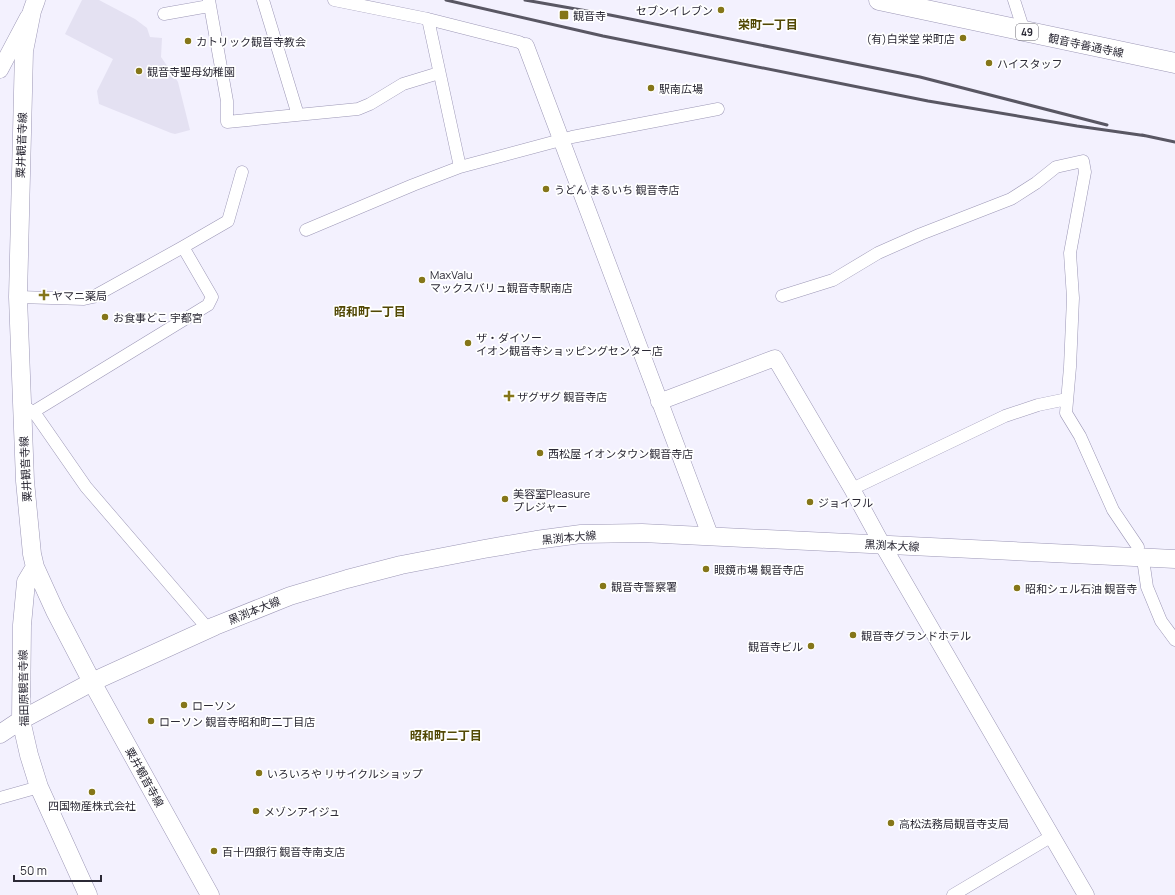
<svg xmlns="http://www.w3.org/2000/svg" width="1175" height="895" font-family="Manrope,'Noto Sans JP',sans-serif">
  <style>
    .built { fill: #e4e1f2 }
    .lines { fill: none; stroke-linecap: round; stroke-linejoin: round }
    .minor-casing { stroke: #9c97b6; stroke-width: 13 }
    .tertiary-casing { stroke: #9c97b6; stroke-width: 17 }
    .secondary-casing { stroke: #9c97b6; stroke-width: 19 }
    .primary-casing { stroke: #9c97b6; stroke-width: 21 }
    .minor { stroke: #fff; stroke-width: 12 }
    .tertiary { stroke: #fff; stroke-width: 16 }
    .secondary { stroke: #fff; stroke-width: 18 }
    .primary { stroke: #fff; stroke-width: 20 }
    .rail { stroke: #595763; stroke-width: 3 }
    .poi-dot { fill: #857619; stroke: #fff; stroke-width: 1.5 }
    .labels { text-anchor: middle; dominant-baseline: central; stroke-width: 3.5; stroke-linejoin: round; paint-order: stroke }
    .shield { fill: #fff; stroke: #6b6972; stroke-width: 1 }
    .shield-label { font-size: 10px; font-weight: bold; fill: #2b2935 }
    .poi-label { font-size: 11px; fill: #2b2935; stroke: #fff; text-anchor: start }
    .street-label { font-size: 11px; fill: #2b2935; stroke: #fff }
    .neighbourhood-label { font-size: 12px; font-weight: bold; fill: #524805; stroke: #fff }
  </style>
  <rect width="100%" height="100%" fill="#f3f1fe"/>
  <path class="built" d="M 82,0 L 99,0 L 135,19 L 147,28 L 150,37 L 162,38 L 161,57 L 178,82 L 190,130 L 175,134 L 171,133 L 99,104 L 97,91 L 113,59 L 65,34 Z"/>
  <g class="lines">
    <defs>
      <path id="minor" d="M 209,0 L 227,101 L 227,122 L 358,109 L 370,104 L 403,84 L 439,73
        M 263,0 L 298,115
        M 334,0 L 428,19 L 519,42 L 526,46
        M 1014,0 L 1024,31
        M 164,14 L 209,6
        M 428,19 L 460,167
        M 306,230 L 413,185 L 460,167 L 572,137 L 718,109
        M 782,296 L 833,280 L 878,253 L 921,234 L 1011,199 L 1036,183 L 1056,167 L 1083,161 L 1085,172 L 1070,253 L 1073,298 L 1070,367 L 1066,413 L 1080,436 L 1113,510 L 1138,547
        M 18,297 L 84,299 L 93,297 L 183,247 L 228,221 L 242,172
        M 22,404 L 36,415 L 86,487 L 203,623
        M 33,412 L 208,305 L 212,297 L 183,247
        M 852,489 L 1005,416 L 1038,405 L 1067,399
        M 1144,566 L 1147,587 L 1161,621 L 1175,640
        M 0,798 L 39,787
        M 953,895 L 1052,836"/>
      <path id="tertiary" d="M 526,46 L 710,535
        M 0,70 L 28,17
        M 659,402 L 775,358 L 852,489 L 882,544 L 1086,895"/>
      <path id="secondary" d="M 36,0 L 32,11 L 24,51 L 18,297 L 25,481 L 32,554 L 35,567 L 55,611 L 92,682 L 210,895
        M 35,567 L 26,582 L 22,625 L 21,720 L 29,755 L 39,787 L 88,895
        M 0,734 L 21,720 L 92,682 L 215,626 L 290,596 L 347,579 L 401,565 L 484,549 L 536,540 L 581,534 L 642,533 L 1175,559"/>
      <path id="primary" d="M 879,0 L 1175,63"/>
    </defs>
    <use href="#minor" class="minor-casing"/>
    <use href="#tertiary" class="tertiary-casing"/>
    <use href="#secondary" class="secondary-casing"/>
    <use href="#primary" class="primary-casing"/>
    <use href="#minor" class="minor"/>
    <use href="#tertiary" class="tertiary"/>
    <use href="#secondary" class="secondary"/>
    <use href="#primary" class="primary"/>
    <path class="rail" d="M 446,0 L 603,36 L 928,101 L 1077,126 L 1147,136
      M 525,0 L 610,15 L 920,77 L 1107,125
      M 1142,135 L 1175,142"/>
  </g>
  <g class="poi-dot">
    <circle cx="721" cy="10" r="4"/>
    <rect x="559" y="10" width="10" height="10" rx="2"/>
    <circle cx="963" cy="38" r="4"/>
    <circle cx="188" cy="41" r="4"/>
    <circle cx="989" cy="63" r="4"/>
    <circle cx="139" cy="71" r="4"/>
    <circle cx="651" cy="88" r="4"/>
    <circle cx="546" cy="189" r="4"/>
    <circle cx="422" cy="280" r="4"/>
    <path d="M42 289h4v4h4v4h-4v4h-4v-4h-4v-4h4z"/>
    <circle cx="105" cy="317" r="4"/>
    <circle cx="468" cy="343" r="4"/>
    <path d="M507 390h4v4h4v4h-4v4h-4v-4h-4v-4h4z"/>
    <circle cx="540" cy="453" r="4"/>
    <circle cx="505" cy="499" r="4"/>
    <circle cx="810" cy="502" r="4"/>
    <circle cx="706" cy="569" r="4"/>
    <circle cx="603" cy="586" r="4"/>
    <circle cx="1017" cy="588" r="4"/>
    <circle cx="853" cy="635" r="4"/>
    <circle cx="811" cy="646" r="4"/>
    <circle cx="184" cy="705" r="4"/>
    <circle cx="151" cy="721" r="4"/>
    <circle cx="259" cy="773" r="4"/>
    <circle cx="92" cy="792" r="4"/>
    <circle cx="256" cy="811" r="4"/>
    <circle cx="891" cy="823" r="4"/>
    <circle cx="214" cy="851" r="4"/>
  </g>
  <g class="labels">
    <rect class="shield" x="1016" y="24" width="22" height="16" rx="3"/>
    <g class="shield-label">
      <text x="1027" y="32">49</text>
    </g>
    <g class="poi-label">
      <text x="713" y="10" text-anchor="end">セブンイレブン</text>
      <text x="573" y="15">観音寺</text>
      <text x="955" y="38" text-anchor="end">(有)白栄堂 栄町店</text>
      <text x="196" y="41">カトリック観音寺教会</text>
      <text x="997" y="63">ハイスタッフ</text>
      <text x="147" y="71">観音寺聖母幼稚園</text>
      <text x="659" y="88">駅南広場</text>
      <text x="554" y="189">うどん まるいち 観音寺店</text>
      <text x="430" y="274">MaxValu<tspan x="430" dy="13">マックスバリュ観音寺駅南店</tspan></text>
      <text x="52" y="295">ヤマニ薬局</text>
      <text x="113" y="317">お食事どこ 宇都宮</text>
      <text x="476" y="337">ザ・ダイソー<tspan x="476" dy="13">イオン観音寺ショッピングセンター店</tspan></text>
      <text x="517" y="396">ザグザグ 観音寺店</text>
      <text x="548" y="453">西松屋 イオンタウン観音寺店</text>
      <text x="513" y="493">美容室Pleasure<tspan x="513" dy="13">プレジャー</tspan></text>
      <text x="818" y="502">ジョイフル</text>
      <text x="714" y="569">眼鏡市場 観音寺店</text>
      <text x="611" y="586">観音寺警察署</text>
      <text x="1025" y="588">昭和シェル石油 観音寺</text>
      <text x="861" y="635">観音寺グランドホテル</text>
      <text x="803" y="646" text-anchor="end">観音寺ビル</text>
      <text x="192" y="705">ローソン</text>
      <text x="159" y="721">ローソン 観音寺昭和町二丁目店</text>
      <text x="267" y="773">いろいろや リサイクルショップ</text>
      <text x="92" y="805" text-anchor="middle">四国物産株式会社</text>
      <text x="264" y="811">メゾンアイジュ</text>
      <text x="899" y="823">高松法務局観音寺支局</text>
      <text x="222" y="851">百十四銀行 観音寺南支店</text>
    </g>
    <g class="street-label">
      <text transform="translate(1086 45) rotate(12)">観音寺善通寺線</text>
      <text transform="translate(21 145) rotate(-88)">粟井観音寺線</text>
      <text transform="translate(25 469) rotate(-93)">粟井観音寺線</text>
      <text transform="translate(569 537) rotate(-5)">黒渕本大線</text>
      <text transform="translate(892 545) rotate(3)">黒渕本大線</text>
      <text transform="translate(254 610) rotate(-22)">黒渕本大線</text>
      <text transform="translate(23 688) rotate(-91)">福田原観音寺線</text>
      <text transform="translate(145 777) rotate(61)">粟井観音寺線</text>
    </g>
    <g class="neighbourhood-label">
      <text x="768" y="24">栄町一丁目</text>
      <text x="370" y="311">昭和町一丁目</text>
      <text x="446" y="735">昭和町二丁目</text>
    </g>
  </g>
  <path d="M14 875v6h87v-6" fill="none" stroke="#2b2935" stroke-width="2"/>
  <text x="20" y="875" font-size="12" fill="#2b2935" stroke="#ffffff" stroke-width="3" paint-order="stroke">50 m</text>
</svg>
